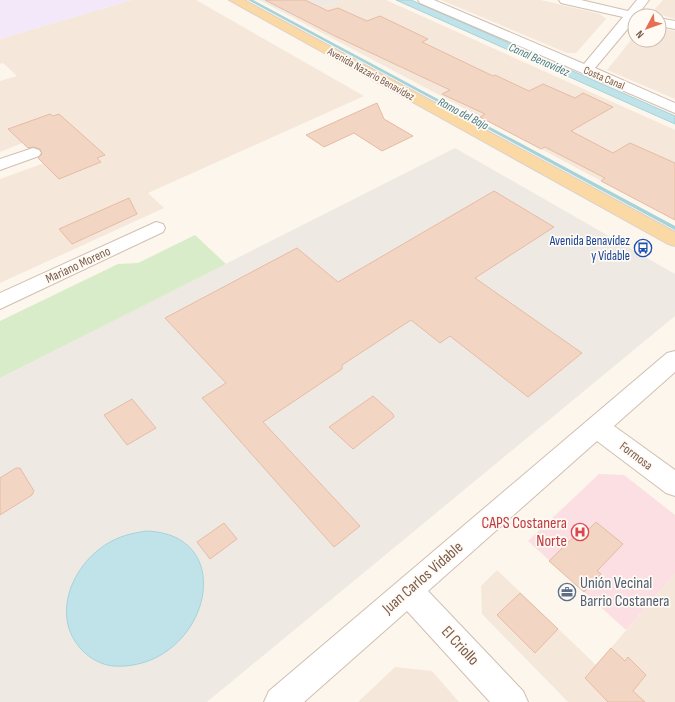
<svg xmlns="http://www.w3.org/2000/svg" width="675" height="702" font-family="'Sofia Sans Condensed',sans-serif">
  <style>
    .residential { fill: #f5e8da }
    .industrial { fill: #efe9e4 }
    .education { fill: #f3e8fa }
    .medical { fill: #fbdfe3 }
    .green { fill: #d8ecc9 }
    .water { fill: #bfe3e8; stroke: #a5d3da }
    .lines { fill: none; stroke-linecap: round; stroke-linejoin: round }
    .stream { fill: #a5d3da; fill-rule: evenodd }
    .building { fill: #f3d5c3; stroke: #e6bba3 }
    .street-casing { stroke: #d1beb0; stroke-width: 2 }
    .primary-casing { stroke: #dad1cd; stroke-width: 2 }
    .street { fill: #fff; fill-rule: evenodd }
    .primary { fill: #fbd9a5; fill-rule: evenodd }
    .labels { text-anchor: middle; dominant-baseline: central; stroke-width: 3.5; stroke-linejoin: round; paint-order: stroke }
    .far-street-label { font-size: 11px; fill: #7a5c4d; stroke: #fffaf3 }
    .far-water-label { font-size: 12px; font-style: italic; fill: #437c86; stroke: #fffaf3 }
    .transit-label { font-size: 13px; fill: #164399; stroke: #fffaf3; text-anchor: end }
    .street-label { font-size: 13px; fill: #7a5c4d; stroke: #fffaf3 }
    .near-health-label { font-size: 16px; fill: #be3a42; stroke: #fffaf3; text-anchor: end }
    .near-street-label { font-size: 16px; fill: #7a5c4d; stroke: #fffaf3 }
    .near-service-label { font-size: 16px; fill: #4e5e75; stroke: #fffaf3; text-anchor: start }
  </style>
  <rect width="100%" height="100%" fill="#fdf6ec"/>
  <path class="residential" d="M 131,0 L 196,0 L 364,96 L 148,193 L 164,208 L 0,283 L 0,179 L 61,157 L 40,136 L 0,152 L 0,81 L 17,76 L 3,63 L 0,64 L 0,39 Z
    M 343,0 L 386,0 L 675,130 L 675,220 L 292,17 Z
    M 441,0 L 541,0 L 600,14 L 606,19 L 576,53 L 567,53 Z
    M 663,0 L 675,0 L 675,19 L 661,15 L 654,10 Z
    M 659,28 L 675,31 L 675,99 L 607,70 L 635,35 L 635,40 L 659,40 Z
    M 497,570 L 596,665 L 675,574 L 675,702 L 568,702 L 482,614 L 481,586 Z
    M 395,667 L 432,671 L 459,702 L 358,702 Z"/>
  <path class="industrial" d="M 259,0 L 343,0 L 292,17 Z
    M 455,148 L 675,274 L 675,316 L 207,702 L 0,702 L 0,378 Z"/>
  <path class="education" d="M 0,0 L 131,0 L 0,39 Z"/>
  <path class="medical" d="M 599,474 L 624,475 L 675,515 L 675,574 L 626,630 L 528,541 Z"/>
  <path class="green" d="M 195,235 L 226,264 L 0,378 L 0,321 L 118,264 L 138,263 Z"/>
  <path class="water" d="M 396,0 L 411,0 L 675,116 L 675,124 Z
    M 146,531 C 244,534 206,672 113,666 C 102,665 89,658 82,650 C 49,616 73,561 112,541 C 123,535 134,533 146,531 Z"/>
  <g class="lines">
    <path class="stream" d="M 248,0 L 253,0 L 675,226 L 675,230 Z"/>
  </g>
  <path class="building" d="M 265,0 L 305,0 L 328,11 L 338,8 L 367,21 L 380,16 L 428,39 L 422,42 L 493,76 L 495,75 L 529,91 L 543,84 L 575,98 L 583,93 L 613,107 L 571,131 L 613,153 L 630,143 L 675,163 L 675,220 L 601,181 L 605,178 L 545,147 L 541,149 L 480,117 L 485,114 L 442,94 L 450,90 L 335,36 Z
    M 377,103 L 384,119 L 413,136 L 382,151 L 354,133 L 324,147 L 306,135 Z
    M 50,114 L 53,116 L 59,114 L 105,155 L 97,158 L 101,162 L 59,179 L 38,158 L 42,154 L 40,149 L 33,147 L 28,148 L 8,129 Z
    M 494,191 L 554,227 L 475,278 L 582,353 L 528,397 L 450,336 L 440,343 L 411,320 L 342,365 L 342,369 L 263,422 L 360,526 L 334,547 L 202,398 L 226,383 L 165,318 L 297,248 L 338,282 Z
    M 129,198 L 137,214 L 72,244 L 59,229 Z
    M 373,396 L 393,414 L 394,417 L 353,449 L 329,427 Z
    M 132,399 L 156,428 L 127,445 L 104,415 Z
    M 16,468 L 20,468 L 34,491 L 32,495 L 0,515 L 0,478 Z
    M 596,522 L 623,544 L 597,571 L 601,574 L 584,592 L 549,561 L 584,527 L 588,530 Z
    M 224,523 L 237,539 L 210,559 L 197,542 Z
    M 520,593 L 558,629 L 535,653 L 497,615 Z
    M 611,648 L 625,661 L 628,657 L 646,675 L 633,691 L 645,702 L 608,702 L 585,678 Z"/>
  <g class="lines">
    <defs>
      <path id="street" d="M 418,0 L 434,0 L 584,64 L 623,17 L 561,3 L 559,0 L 581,0 L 628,11 L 637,0 L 649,0 L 639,13 L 641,16 L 635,16 L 635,20 L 595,68 L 675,103 L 675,113 L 420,3 Z
        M 659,18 L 675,21 L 675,29 L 659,26 Z
        M 33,148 L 39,150 L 41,153 L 39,156 L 0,170 L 0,159 Z
        M 156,222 L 163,224 L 165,228 L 163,232 L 0,309 L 0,293 Z
        M 675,351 L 675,372 L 614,426 L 675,470 L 675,496 L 666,493 L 597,441 L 428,591 L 523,691 L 528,702 L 490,702 L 407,611 L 304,702 L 264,702 L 269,691 L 667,353 Z"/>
      <path id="primary" d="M 229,0 L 244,0 L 675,232 L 675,246 L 668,244 Z"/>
    </defs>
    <use href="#street" class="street-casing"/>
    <use href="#primary" class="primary-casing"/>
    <use href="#street" class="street"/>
    <use href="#primary" class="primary"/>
  </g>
  <defs>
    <symbol id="bus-ring" viewBox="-11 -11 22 22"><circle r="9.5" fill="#fffaf3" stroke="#1a4fb4" stroke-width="1.5"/><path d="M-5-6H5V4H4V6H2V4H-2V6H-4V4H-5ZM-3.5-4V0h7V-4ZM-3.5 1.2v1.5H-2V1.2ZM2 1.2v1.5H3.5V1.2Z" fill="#1a4fb4"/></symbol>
    <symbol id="hospital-ring" viewBox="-11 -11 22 22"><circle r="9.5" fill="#fffaf3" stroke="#e0444e" stroke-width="1.5"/><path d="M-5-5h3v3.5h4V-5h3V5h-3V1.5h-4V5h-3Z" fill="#e0444e"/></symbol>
    <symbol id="office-ring" viewBox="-11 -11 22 22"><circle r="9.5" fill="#fffaf3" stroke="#5c6f8a" stroke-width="1.5"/><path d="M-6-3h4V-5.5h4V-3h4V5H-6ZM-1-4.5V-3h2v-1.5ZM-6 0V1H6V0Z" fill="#5c6f8a"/></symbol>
  </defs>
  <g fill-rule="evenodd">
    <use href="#bus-ring" x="633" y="238" width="20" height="20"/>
    <use href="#hospital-ring" x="570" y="522" width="20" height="20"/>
    <use href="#office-ring" x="557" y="582" width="20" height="20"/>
  </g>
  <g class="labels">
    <g class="far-street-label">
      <text transform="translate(371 74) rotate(29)">Avenida Nazario Benavídez</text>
      <text transform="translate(604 78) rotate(23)">Costa Canal</text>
    </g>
    <g class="far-water-label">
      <text transform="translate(539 60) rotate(24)">Canal Benavídez</text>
      <text transform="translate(463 114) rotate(28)">Ramo del Bajo</text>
    </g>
    <g class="transit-label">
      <text x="630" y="241">Avenida Benavídez<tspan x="630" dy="15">y Vidable</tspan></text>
    </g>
    <g class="street-label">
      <text transform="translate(78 265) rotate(-25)">Mariano Moreno</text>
      <text transform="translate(636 456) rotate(37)">Formosa</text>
    </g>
    <g class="near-health-label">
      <text x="567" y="523">CAPS Costanera<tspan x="567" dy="18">Norte</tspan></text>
    </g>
    <g class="near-street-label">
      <text transform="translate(423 578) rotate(-41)">Juan Carlos Vidable</text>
      <text transform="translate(460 646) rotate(47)">El Criollo</text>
    </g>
    <g class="near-service-label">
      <text x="580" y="583">Unión Vecinal<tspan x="580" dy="18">Barrio Costanera</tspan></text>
    </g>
  </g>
  <g transform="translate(647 28) rotate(229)"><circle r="19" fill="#fffaf3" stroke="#cabbb1"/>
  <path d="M0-3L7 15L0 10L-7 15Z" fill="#e76f51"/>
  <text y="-6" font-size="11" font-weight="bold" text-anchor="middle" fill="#7a5c4d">N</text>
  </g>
</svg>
